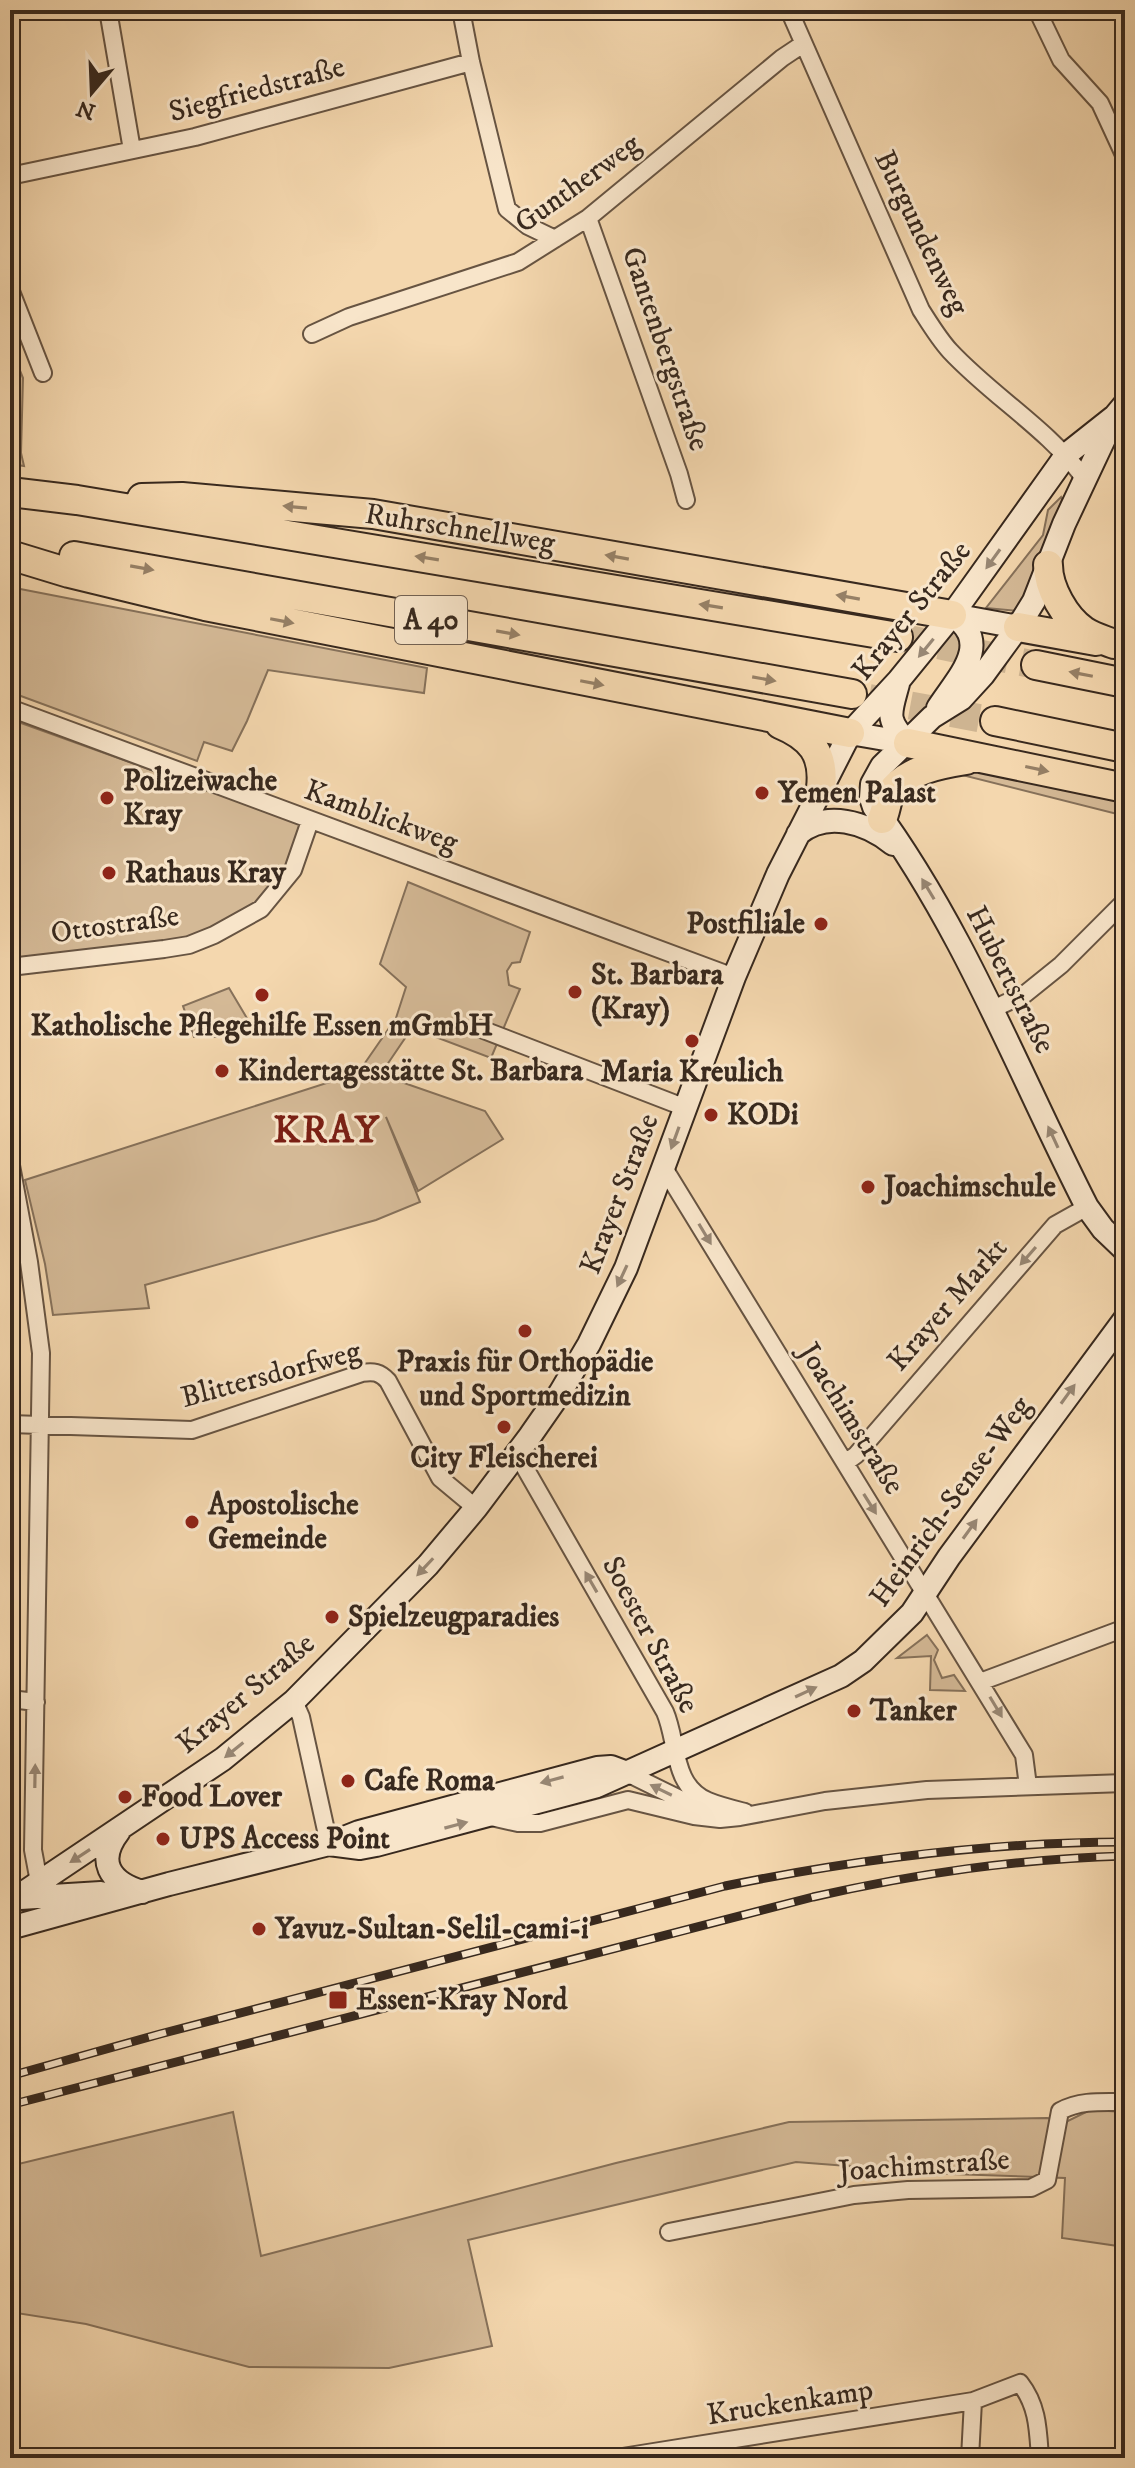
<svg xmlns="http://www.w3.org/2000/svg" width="1135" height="2468" font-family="'IM FELL DW Pica',serif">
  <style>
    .green { fill: #d4b996; stroke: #86715a; stroke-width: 2 }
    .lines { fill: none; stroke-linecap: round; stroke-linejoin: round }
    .highway-tunnel { stroke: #ceb491; stroke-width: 28; stroke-dasharray: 28 14; stroke-linecap: butt }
    .street-casing { stroke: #675442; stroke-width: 20 }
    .secondary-casing { stroke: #38291e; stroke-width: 26 }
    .highway-casing { stroke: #38291e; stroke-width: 32 }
    .street { stroke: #f8e5ca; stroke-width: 16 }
    .secondary { stroke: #f8e5ca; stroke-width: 22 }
    .highway { stroke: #f4d7ae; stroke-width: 28 }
    .rail-casing { stroke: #38291e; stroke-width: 9 }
    .rail { stroke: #f8e5ca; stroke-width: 6; stroke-dasharray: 18; stroke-linecap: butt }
    .oneway { fill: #968066 }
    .oneway2 { fill: #988774 }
    .poi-dot { fill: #8f2418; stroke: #f8e5ca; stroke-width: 3 }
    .labels { text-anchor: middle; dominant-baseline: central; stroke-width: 6; stroke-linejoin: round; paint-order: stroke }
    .shield { fill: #f8e5ca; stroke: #726152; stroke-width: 2 }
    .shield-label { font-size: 28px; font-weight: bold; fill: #38291e }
    .street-label { font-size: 30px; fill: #38291e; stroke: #f8e5ca }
    .poi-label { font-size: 30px; font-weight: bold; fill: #38291e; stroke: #f8e5ca; text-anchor: start }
    .district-label { font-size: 38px; font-weight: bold; letter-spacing: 2px; fill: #7a1f14; stroke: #f8e5ca }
  </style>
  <rect width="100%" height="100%" fill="#f4d7ae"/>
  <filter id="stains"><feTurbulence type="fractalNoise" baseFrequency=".0025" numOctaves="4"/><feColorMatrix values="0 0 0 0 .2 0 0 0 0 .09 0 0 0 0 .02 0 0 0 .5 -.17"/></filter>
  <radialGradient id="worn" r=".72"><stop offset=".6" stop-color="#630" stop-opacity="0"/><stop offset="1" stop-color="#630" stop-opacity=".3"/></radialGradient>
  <path class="green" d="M 10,346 L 23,378 L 21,453 L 24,466 L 10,464 Z
    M 1061,497 L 1062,500 L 1028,592 L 1018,611 L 986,608 L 1043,535 L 1048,510 Z
    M 10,587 L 427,668 L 424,693 L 268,670 L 247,721 L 232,751 L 204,742 L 197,761 L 10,692 Z
    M 10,719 L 301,824 L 287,866 L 258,904 L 188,940 L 10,960 Z
    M 978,768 L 1125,796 L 1125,816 L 958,774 Z
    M 408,882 L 530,932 L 520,962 L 512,963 L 507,971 L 509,985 L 520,989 L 491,1058 L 412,1028 L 376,1081 L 381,1075 L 485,1111 L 503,1139 L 418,1191 L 386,1117 L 420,1202 L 376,1220 L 145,1285 L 149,1308 L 53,1315 L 45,1264 L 25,1180 L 358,1073 L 396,1018 L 406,987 L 380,964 Z
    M 229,988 L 251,1025 L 223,1037 L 194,1037 L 183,1006 Z
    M 927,1635 L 938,1650 L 934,1660 L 942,1678 L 954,1675 L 965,1691 L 930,1690 L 931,1656 L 897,1658 Z
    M 1090,2110 L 1125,2112 L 1125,2247 L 1062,2238 L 1065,2178 L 951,2174 L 796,2162 L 468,2240 L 492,2346 L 389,2368 L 249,2367 L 86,2324 L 10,2312 L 10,2166 L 233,2112 L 261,2256 L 616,2163 L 789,2122 L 1047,2118 L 1068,2121 Z"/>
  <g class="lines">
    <path class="highway-tunnel" d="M 898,637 L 1036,665
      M 869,698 L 995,721"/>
    <defs>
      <path id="street" d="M 108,10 L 132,150
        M 461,10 L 471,62 L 507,209 L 528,226 L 555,239
        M 789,10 L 921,310 C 930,324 939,339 950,351 C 993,397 1047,428 1085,479
        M 1037,10 L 1061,60 L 1100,103 L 1125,157
        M 10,176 L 195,137 L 471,62
        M 588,218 L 679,474 L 686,500
        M 10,289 L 43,373
        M 312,334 L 349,317 L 518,262 L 588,218 L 782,58 L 803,44
        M 10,708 L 734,977
        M 10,967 L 164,949 L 189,945 L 214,935 L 261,909 L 293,870 L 310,821
        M 993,1009 L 1025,994 L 1061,965 L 1125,901
        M 481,1029 L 686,1108
        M 10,1160 L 29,1262 L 41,1353 L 33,1850 L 39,1882
        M 664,1168 L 1024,1755 L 1028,1786
        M 1124,1292 L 1125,1293
        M 10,1424 L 192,1430 L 362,1373 C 373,1371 380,1372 388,1381 L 440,1478 L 476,1508
        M 517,1454 L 665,1712 C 678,1742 672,1786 708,1801 C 720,1806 733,1809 745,1812
        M 845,1463 L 856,1455 L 1055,1225 L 1087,1207
        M 980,1682 L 1125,1628
        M 10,1699 L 36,1702
        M 294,1701 L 301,1717 L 329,1844
        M 627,1773 L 692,1805 L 705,1809
        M 491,1817 L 518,1823 L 540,1823 L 628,1800 L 694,1816 L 720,1819 L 740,1817 L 825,1801 L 927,1790 L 1125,1783
        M 669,2232 L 854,2195 L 908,2190 L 1031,2188 L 1047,2180 L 1060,2111 C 1081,2100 1102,2102 1125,2102
        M 616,2458 L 973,2401 L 1020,2383 C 1038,2406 1038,2430 1040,2458
        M 970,2458 L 973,2401"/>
      <path id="secondary" d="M 1112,422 L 1064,524 L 1034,601 L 1018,627 L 983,675 L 961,699 L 932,717 L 882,766 L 872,784 L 871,798 L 874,807 C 964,929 1018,1072 1087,1207 L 1103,1229 L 1125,1250
        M 953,615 L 1018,627
        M 898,684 C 890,714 885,719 908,743
        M 938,708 C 958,677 994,643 952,615
        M 850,733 L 908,743
        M 798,834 C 826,810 866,822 893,844
        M 119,1831 C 96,1861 109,1882 142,1892
        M 329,1844 L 360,1848 L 376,1845 L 597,1786 L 841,1676 L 863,1661 L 912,1613 L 949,1557 L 1125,1319
        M 20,1898 L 101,1893
        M 10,1902 L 223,1759 L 294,1701 L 428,1565 L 476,1508 L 530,1436 L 560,1393 L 589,1344 L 626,1268 L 734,977 L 778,874 L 850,733 L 899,680 L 952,615 L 1067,454 L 1115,416 L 1125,404
        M 10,1928 L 169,1884 L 329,1844 L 359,1832 L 597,1768 L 611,1767 L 627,1773"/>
      <path id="highway" d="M 10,492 L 77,500 L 898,637
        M 142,498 L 182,497 L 373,514 L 952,615
        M 10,555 L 69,573 L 205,606 L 850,733
        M 74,556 L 852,694
        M 1048,565 C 1048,588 1065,618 1084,631 C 1093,637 1104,640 1114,644
        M 1018,627 L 1096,641
        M 1036,665 L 1125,683
        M 995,721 L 1125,748
        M 780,724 C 811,737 825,754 821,788
        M 908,743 L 1125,788
        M 882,819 C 886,811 886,802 890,794 C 905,770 941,764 966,760"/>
    </defs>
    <use href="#street" class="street-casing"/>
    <use href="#secondary" class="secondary-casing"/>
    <use href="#highway" class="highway-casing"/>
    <use href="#street" class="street"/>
    <use href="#secondary" class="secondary"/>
    <use href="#highway" class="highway"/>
    <defs>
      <path id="rail" d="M 10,2076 L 160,2034 L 725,1886 C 858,1859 989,1842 1125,1842
        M 10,2105 L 813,1897 C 919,1873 1016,1859 1125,1856"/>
    </defs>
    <use href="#rail" class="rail-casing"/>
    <use href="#rail" class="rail"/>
  </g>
  <defs><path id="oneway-solid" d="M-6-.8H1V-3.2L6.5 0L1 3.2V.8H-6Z" transform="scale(2)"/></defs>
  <g class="oneway">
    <use href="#oneway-solid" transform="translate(295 507) rotate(-175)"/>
    <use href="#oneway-solid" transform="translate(617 557) rotate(-170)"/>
    <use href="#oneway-solid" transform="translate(427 558) rotate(-171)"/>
    <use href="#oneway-solid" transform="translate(142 568) rotate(10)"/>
    <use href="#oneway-solid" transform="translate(848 597) rotate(-170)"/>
    <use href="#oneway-solid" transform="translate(711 606) rotate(-171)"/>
    <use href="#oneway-solid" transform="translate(282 621) rotate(11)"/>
    <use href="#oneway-solid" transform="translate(508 633) rotate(10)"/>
    <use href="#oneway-solid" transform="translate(1081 674) rotate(-169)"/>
    <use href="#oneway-solid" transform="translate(764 679) rotate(10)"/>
    <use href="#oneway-solid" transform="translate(592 683) rotate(11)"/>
    <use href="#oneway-solid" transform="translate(1037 769) rotate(12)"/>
  </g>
  <g class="oneway2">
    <use href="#oneway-solid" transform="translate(993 559) rotate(126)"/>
    <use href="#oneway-solid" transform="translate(926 648) rotate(129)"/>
    <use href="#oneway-solid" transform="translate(928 889) rotate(-121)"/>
    <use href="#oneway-solid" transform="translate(1053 1137) rotate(-115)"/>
    <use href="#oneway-solid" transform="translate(675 1138) rotate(110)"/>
    <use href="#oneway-solid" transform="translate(705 1234) rotate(59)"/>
    <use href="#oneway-solid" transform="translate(1028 1256) rotate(131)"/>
    <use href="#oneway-solid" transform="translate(622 1276) rotate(115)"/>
    <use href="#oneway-solid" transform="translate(1068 1394) rotate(-54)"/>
    <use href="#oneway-solid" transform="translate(870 1504) rotate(58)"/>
    <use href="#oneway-solid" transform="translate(970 1529) rotate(-54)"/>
    <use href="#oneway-solid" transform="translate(425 1567) rotate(133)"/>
    <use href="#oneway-solid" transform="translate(591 1582) rotate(-120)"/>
    <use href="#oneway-solid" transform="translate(806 1692) rotate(-25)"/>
    <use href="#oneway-solid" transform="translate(996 1707) rotate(59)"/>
    <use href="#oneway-solid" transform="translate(234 1750) rotate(141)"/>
    <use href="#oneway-solid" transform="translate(35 1776) rotate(-89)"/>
    <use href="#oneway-solid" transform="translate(552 1780) rotate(165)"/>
    <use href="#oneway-solid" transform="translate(661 1790) rotate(-154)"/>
    <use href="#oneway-solid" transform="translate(456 1825) rotate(-15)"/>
    <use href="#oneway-solid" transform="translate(80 1856) rotate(147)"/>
  </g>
  <g class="poi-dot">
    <circle cx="762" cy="793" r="8"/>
    <circle cx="107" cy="798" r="8"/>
    <circle cx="109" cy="873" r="8"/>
    <circle cx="821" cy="924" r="8"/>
    <circle cx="575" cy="992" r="8"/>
    <circle cx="262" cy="995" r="8"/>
    <circle cx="692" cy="1041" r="8"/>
    <circle cx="222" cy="1071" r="8"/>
    <circle cx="711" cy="1115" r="8"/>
    <circle cx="868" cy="1187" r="8"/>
    <circle cx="525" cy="1331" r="8"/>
    <circle cx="504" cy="1427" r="8"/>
    <circle cx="192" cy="1522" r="8"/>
    <circle cx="332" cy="1617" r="8"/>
    <circle cx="854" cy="1711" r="8"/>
    <circle cx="348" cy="1781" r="8"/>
    <circle cx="125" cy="1797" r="8"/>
    <circle cx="163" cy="1839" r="8"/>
    <circle cx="259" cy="1929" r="8"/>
    <rect x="328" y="1990" width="20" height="20" rx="4"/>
  </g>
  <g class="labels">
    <rect class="shield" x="395" y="596" width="72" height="48" rx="6"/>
    <g class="shield-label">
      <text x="431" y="620">A 40</text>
    </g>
    <g class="street-label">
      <text transform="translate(257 90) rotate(-15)">Siegfriedstraße</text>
      <text transform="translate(578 184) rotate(-36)">Guntherweg</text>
      <text transform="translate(921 233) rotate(64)">Burgundenweg</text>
      <text transform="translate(665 349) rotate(71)">Gantenbergstraße</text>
      <text transform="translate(460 529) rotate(9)">Ruhrschnellweg</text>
      <text transform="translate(912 611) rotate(-51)">Krayer Straße</text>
      <text transform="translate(381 817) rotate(20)">Kamblickweg</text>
      <text transform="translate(115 925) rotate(-8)">Ottostraße</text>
      <text transform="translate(1010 980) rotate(63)">Hubertstraße</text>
      <text transform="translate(620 1194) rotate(-69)">Krayer Straße</text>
      <text transform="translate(948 1305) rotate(-49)">Krayer Markt</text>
      <text transform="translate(271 1375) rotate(-15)">Blittersdorfweg</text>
      <text transform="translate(851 1419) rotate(58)">Joachimstraße</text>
      <text transform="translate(951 1502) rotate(-54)">Heinrich-Sense-Weg</text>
      <text transform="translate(650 1635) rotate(62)">Soester Straße</text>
      <text transform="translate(246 1694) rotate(-40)">Krayer Straße</text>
      <text transform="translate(924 2166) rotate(-4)">Joachimstraße</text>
      <text transform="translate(790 2403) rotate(-9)">Kruckenkamp</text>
    </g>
    <g class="poi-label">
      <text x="123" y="781">Polizeiwache<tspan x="123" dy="34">Kray</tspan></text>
      <text x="778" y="793">Yemen Palast</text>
      <text x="125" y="873">Rathaus Kray</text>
      <text x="805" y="924" text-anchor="end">Postfiliale</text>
      <text x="591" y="975">St. Barbara<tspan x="591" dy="34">(Kray)</tspan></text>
      <text x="262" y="1026" text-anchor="middle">Katholische Pflegehilfe Essen mGmbH</text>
      <text x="238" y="1071">Kindertagesstätte St. Barbara</text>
      <text x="692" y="1072" text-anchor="middle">Maria Kreulich</text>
      <text x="727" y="1115">KODi</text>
      <text x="884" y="1187">Joachimschule</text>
      <text x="525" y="1362" text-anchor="middle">Praxis für Orthopädie<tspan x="525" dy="34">und Sportmedizin</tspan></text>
      <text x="504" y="1458" text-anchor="middle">City Fleischerei</text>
      <text x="208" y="1505">Apostolische<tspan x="208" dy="34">Gemeinde</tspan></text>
      <text x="348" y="1617">Spielzeugparadies</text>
      <text x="870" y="1711">Tanker</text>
      <text x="364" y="1781">Cafe Roma</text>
      <text x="141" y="1797">Food Lover</text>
      <text x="179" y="1839">UPS Access Point</text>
      <text x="275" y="1929">Yavuz-Sultan-Selil-cami-i</text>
      <text x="356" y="2000">Essen-Kray Nord</text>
    </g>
    <g class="district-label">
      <text x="327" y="1131">KRAY</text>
    </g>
  </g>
  <rect width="1135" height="2468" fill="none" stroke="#f4d7ae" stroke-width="40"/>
  <rect x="12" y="12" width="1111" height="2444" fill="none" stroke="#38291e" stroke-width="4"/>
  <rect x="20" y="20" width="1095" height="2428" fill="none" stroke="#38291e" stroke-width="2"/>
  <g transform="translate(92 92) rotate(199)" stroke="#f8e5ca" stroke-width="6" paint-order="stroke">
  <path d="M0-6L14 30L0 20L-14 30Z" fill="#38291e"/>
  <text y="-12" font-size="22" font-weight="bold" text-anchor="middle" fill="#38291e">N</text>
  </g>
  <rect width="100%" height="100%" filter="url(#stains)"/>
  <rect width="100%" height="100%" fill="url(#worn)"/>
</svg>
